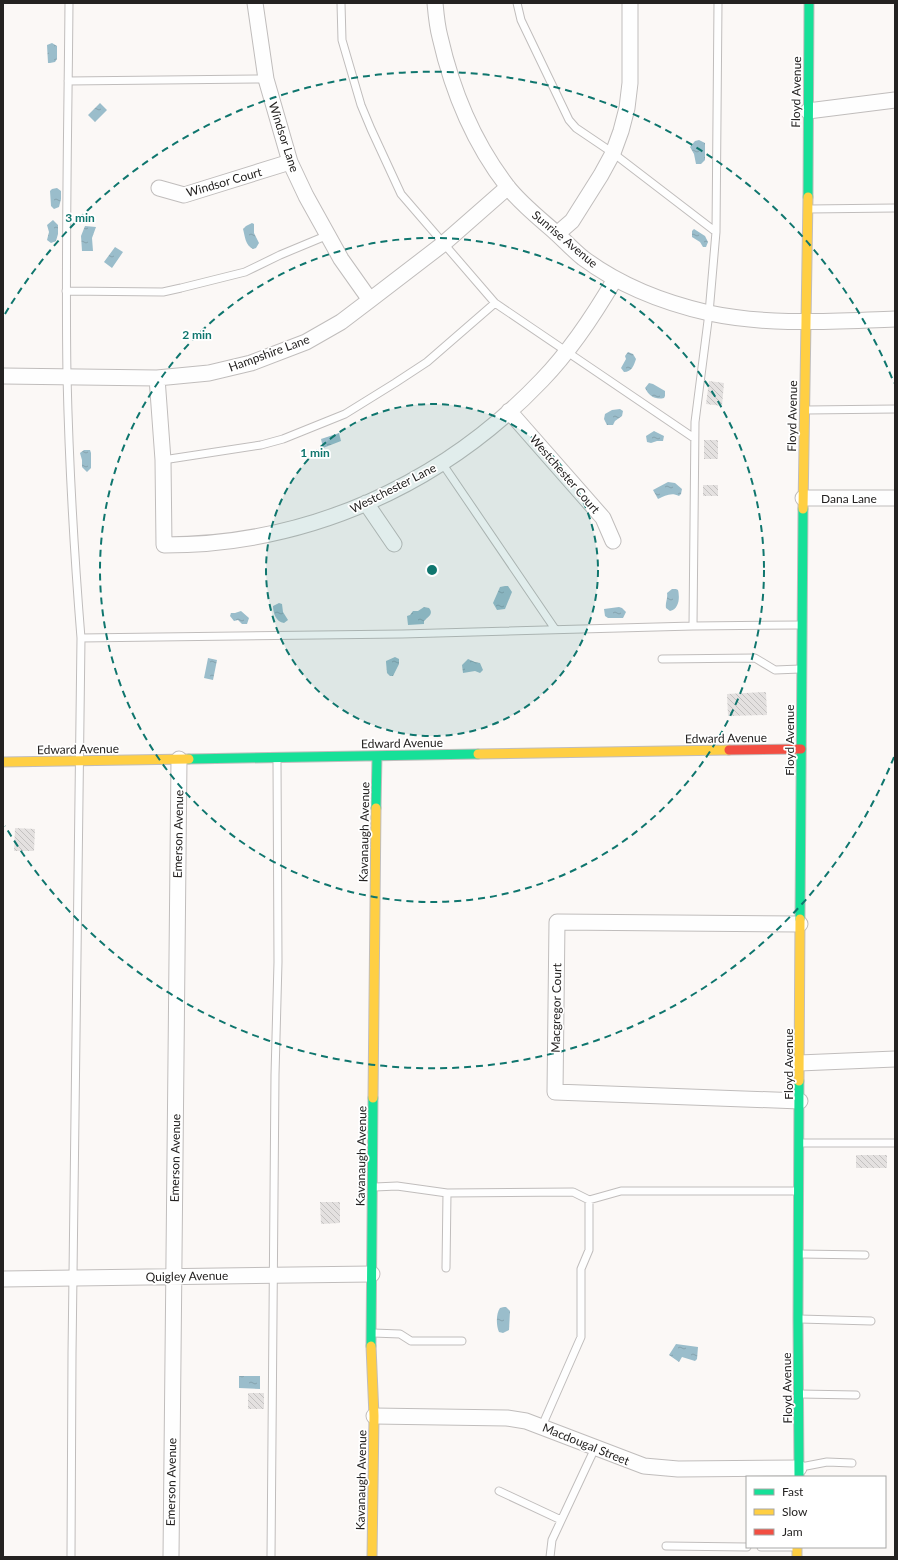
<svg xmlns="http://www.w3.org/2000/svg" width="898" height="1560" font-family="Lato,sans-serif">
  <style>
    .water { fill: url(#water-ripples) }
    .building { fill: url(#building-back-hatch) }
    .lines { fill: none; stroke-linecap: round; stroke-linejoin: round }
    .lane-casing { stroke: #c0bdbc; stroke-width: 9 }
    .street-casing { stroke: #c0bdbc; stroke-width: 17 }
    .fast-casing { stroke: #c0bdbc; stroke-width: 11 }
    .slow-casing { stroke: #c0bdbc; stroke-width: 11 }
    .jam-casing { stroke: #c0bdbc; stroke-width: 11 }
    .lane { stroke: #fefefe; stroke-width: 7 }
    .street { stroke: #fefefe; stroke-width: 15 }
    .fast { stroke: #16e098; stroke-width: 9 }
    .slow { stroke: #ffcf43; stroke-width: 9 }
    .jam { stroke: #f24e42; stroke-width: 9 }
    .ring { fill: none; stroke: #0f766e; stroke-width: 2; stroke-dasharray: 7 5 }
    .labels { text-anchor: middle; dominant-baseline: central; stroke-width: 3.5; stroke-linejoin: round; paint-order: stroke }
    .street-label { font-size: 12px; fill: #242221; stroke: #fff }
    .centre { fill: #0f766e; stroke: #fff; stroke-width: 2 }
    .ring-label { font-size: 12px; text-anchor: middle; font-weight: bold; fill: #0f766e; stroke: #fff; stroke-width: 3.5; stroke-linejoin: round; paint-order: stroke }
  </style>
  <defs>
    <pattern id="water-ripples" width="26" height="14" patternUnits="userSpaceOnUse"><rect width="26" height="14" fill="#9abdcb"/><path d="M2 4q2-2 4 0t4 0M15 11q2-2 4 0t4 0" fill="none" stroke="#85a2ae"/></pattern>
    <pattern id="building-back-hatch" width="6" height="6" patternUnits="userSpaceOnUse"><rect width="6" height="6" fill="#e4e1e0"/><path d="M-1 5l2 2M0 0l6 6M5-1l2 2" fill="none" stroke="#c3c1c0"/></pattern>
  </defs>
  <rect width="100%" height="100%" fill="#fbf8f6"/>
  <path class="water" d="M 52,43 L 57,46 L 57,59 L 55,62 L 50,63 L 48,63 L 47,45 Z
    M 100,103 L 107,110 L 95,122 L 88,115 Z
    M 699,140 L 705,143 L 705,160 L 701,164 L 696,164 L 694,154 L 690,147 L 695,141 Z
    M 57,188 L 61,191 L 61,199 L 59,207 L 54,209 L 51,206 L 50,191 L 52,189 Z
    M 53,220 L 58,225 L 58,234 L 56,241 L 51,243 L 47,240 L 49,232 L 47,225 Z
    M 252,223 L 254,224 L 254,233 L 259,243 L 256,248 L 253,249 C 245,245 245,236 243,229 L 246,226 Z
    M 85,226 L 96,227 L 92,238 L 93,251 L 82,251 L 81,236 Z
    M 694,229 L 705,236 L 708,242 L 706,247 L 703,247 L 700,242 L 692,237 L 692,231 Z
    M 115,247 L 123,252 L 112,268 L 104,262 Z
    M 628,352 L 633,354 L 636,359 C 634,365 632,372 624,372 L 621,368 L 626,359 L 625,356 Z
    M 649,383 L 653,384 L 665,391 L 665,396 L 664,398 C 655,400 649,396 645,388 Z
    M 620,409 L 623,411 L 622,416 L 615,421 L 613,425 L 607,425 L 604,419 L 605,414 L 612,410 Z
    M 654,431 L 664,436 L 663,441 L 657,441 L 651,443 L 647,442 L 646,436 Z
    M 339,433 L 341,441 L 323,448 L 321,439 Z
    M 84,450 L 90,450 L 91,453 L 91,468 L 87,472 L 82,467 L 82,460 L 80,453 Z
    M 668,482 L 675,483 L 682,489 L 681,494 L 679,496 C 671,492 665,496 658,499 L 653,490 Z
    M 505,586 L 508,586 L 512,592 L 505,609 L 497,610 L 493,603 L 500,587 Z
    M 672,589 L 676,589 L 678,590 C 680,598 679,609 670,611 L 666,608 C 665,603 668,599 667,593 Z
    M 279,603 L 282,604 L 283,612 L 288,620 L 284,623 C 276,622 273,613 273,606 Z
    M 424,607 L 429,608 C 434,614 428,617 424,621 L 424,624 L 408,625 L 407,616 L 410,615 L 413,611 L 418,611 Z
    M 619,607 L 622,608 L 626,612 L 623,618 L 608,618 L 605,616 L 604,609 Z
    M 241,611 L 249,618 L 247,624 L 242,624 L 238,620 L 234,621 L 230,616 L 231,613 L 235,613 Z
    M 395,657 L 399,659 L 399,664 L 393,676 L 390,676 L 387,673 L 386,662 L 386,661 Z
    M 208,658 L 217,660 L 213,680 L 204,678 Z
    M 468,659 L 475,662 L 480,663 L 483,670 L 480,673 L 475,671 L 463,673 L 462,665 Z
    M 504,1307 L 506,1307 L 510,1311 L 509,1330 L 503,1333 L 499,1332 C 496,1326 496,1313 500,1308 Z
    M 676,1344 L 698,1347 L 697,1359 L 695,1361 L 682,1357 L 679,1362 L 669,1355 Z
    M 239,1376 L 260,1376 L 260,1389 L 239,1388 Z"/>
  <path class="building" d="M 709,381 L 724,383 L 722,406 L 706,404 Z
    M 704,440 L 718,440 L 718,459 L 704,459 Z
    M 703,485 L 718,485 L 718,496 L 703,496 Z
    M 766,692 L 767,715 L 728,716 L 727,694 Z
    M 15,828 L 35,829 L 34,851 L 14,851 Z
    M 856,1155 L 887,1155 L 887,1168 L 856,1168 Z
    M 320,1202 L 340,1202 L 340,1223 L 321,1224 Z
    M 248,1393 L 264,1393 L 264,1409 L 248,1409 Z"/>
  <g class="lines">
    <defs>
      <path id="lane" d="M 69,3 C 68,127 65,252 67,376 C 69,464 74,551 81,638 L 72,1354 L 71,1557
        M 341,3 L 342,40 L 361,105 L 371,129 L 401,194 L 495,303
        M 517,3 L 521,20 L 569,120 L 576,128 L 613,153 L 716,232 L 709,313 L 695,422 L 693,626
        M 68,81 L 266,79
        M 809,209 L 895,208
        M 716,232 L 718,3
        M 66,291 L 163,292 L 181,288 L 245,272 L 280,255 L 328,235
        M 807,410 L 895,409
        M 163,460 L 261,445 L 283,439 L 345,414 L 395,383 L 427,362 L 495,303 L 694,438
        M 442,463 L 555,629
        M 81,638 L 402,634 L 693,626 L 800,625
        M 662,659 L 755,658 L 775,670 L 800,669
        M 801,1143 L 895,1143
        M 375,1187 L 397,1186 L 447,1193 L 573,1192 L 589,1200 L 621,1191 L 797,1191
        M 800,1254 L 865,1255
        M 446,1268 L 447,1193
        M 800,1319 L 871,1321
        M 373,1333 L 400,1334 L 411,1341 L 462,1341
        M 800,1394 L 856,1395
        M 542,1426 L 581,1337 L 581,1269 L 589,1250 L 589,1200
        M 801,1467 L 827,1462 L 852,1463
        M 499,1491 L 561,1520
        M 666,1546 L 747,1547
        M 761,1547 L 795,1547
        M 271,1557 L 275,1075 L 278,962 L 277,760
        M 550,1557 L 552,1540 L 595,1448"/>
      <path id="street" d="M 255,3 L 266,79 L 290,162 L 306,196 L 341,259 L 370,300
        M 435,3 C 436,14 437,26 440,37 C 452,90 474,143 507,186 C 520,203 539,218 555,232 C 564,240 573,250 583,258 C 619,285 665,303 709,313 C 770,326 833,321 895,319
        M 808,111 L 895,100
        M 159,188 L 184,195 L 290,162
        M 557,234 L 572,221 L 601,175 L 613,153 L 621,131 L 627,108 L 630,83 L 630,3
        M 3,376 L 157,378 L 209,373 L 251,363 L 306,342 L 341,322 L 370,300 L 443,244 L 508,187
        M 157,378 L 163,460 L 164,545 C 309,545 443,484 542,380 C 571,350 594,315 615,279
        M 509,411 L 603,518 L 613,541
        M 803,498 L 895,498
        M 366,503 L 394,544
        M 799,1063 L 895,1059
        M 800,1101 L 555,1092 L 557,922 L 800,924
        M 3,1279 L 372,1274
        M 374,1416 L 507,1418 L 526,1421 L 644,1466 L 678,1469 L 799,1468
        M 171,1557 L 179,759"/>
      <path id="fast" d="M 808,197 L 809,3
        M 189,759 L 478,754
        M 376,808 L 377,756
        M 800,919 L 803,509
        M 371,1346 L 373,1098
        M 799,1477 L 798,1319 L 799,1081"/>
      <path id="slow" d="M 803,509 L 808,197
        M 478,754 L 729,750
        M 3,762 L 189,759
        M 799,1081 L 800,919
        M 373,1098 L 376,808
        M 371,1346 L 374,1416 L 372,1557
        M 797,1547 L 797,1557"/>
      <path id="jam" d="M 729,750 L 801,749"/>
    </defs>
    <use href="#lane" class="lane-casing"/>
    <use href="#street" class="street-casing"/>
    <use href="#fast" class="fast-casing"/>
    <use href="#slow" class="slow-casing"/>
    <use href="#jam" class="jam-casing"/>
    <use href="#lane" class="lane"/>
    <use href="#street" class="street"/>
    <use href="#fast" class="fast"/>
    <use href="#slow" class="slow"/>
    <use href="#jam" class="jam"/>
  </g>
  <circle cx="432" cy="570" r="166" fill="#0f766e" fill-opacity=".12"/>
  <g class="ring">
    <circle cx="432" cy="570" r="166"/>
    <circle cx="432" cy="570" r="332"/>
    <path d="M894 757A498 498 0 0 1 5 826M5 314A498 498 0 0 1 894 383"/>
  </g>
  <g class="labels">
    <g class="street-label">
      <text transform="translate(796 92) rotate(-89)">Floyd Avenue</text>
      <text transform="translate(284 137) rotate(72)">Windsor Lane</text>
      <text transform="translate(224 182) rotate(-16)">Windsor Court</text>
      <text transform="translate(565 239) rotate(40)">Sunrise Avenue</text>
      <text transform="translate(269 353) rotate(-20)">Hampshire Lane</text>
      <text transform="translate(792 416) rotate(-89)">Floyd Avenue</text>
      <text transform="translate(565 474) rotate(49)">Westchester Court</text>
      <text transform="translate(393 488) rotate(-27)">Westchester Lane</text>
      <text x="849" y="498">Dana Lane</text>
      <text transform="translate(726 738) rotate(-1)">Edward Avenue</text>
      <text transform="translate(789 740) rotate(-90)">Floyd Avenue</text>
      <text transform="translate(402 743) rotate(-1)">Edward Avenue</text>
      <text transform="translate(78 749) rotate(-1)">Edward Avenue</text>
      <text transform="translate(364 832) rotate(-89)">Kavanaugh Avenue</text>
      <text transform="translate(178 834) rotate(-89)">Emerson Avenue</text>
      <text transform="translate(556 1008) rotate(-89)">Macgregor Court</text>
      <text transform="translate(788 1064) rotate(-90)">Floyd Avenue</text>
      <text transform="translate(361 1156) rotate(-89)">Kavanaugh Avenue</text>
      <text transform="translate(175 1158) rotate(-89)">Emerson Avenue</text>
      <text transform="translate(187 1276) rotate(-1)">Quigley Avenue</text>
      <text transform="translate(787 1388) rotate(-91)">Floyd Avenue</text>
      <text transform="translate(586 1444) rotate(22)">Macdougal Street</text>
      <text transform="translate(361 1480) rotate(-89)">Kavanaugh Avenue</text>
      <text transform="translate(171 1482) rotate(-89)">Emerson Avenue</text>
    </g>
  </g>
  <circle cx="432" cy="570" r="6" class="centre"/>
  <g class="ring-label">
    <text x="80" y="222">3 min</text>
    <text x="197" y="339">2 min</text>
    <text x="315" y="457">1 min</text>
  </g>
  <rect width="898" height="1560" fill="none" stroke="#242221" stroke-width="8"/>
  <rect x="746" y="1476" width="140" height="72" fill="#ffffff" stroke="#a7a7a6"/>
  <rect x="754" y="1489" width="20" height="6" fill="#16e098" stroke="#a7a7a6"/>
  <text x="782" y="1496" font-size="12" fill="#242221">Fast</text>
  <rect x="754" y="1509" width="20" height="6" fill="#ffcf43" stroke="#a7a7a6"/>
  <text x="782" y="1516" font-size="12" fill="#242221">Slow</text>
  <rect x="754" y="1529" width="20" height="6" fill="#f24e42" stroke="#a7a7a6"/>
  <text x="782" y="1536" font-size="12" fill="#242221">Jam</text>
</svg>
